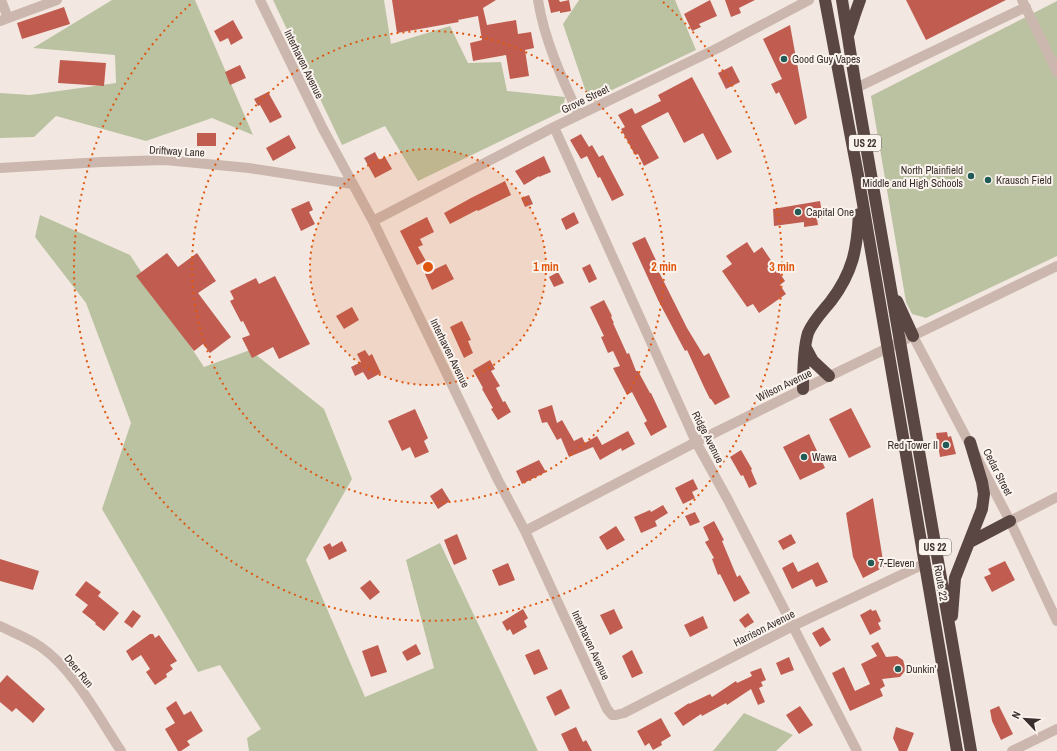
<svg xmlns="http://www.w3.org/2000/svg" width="1057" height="751" font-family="'Archivo Narrow',sans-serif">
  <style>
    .green { fill: #bbc2a1 }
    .building { fill: #c15d50 }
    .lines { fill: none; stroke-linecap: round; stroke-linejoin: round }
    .minor { stroke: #cbb7ad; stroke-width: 10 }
    .highway { stroke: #5a4743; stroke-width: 12 }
    .ring { fill: none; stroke: #df570e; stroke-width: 2; stroke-dasharray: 2 4 }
    .poi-dot { fill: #225a56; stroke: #faf3ee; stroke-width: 1.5 }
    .labels { text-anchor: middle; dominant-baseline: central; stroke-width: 4; stroke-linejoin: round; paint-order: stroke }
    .shield { fill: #faf3ee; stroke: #736966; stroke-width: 1 }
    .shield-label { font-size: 10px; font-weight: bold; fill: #392e2b }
    .poi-label { font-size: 11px; fill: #392e2b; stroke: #faf3ee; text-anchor: start }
    .street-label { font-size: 11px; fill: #392e2b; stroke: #faf3ee }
    .centre { fill: #df570e; stroke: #faf3ee; stroke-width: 2 }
    .ring-label { font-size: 12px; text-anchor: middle; font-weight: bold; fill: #df570e; stroke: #faf3ee; stroke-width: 4; stroke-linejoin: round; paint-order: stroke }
  </style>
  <rect width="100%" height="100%" fill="#f3e8e1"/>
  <path class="green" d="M 112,0 L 195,0 L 253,135 L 212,118 L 146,141 L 56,116 L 34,137 L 0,138 L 0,93 L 30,95 L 116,83 L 115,55 L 33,48 Z
    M 273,0 L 384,0 L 391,44 L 450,26 L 468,63 L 501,62 L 507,91 L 565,97 L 563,111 L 418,181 L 385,126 L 342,145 Z
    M 579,0 L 675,0 L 696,50 L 589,101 L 563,24 Z
    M 1057,1 L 1057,256 L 926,318 L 912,314 L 906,302 L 871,96 Z
    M 40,215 L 130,255 L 204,367 L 250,350 L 324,409 L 352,479 L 306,560 L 365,697 L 434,668 L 406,560 L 440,543 L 538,751 L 249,751 L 247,738 L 261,729 L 220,665 L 198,672 L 102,509 L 131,423 L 86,303 L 35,237 Z
    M 744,713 L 793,735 L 776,751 L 713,751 Z"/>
  <path class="building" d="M 392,0 L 496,0 L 483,8 L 487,25 L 516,20 L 518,34 L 531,32 L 534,48 L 525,50 L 529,76 L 510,79 L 506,55 L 473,61 L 470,43 L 482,40 L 478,16 L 458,20 L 459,22 L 397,33 Z
    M 548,0 L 559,0 L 560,2 L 569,0 L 571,11 L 560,13 L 560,11 L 551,13 Z
    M 710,0 L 717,16 L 699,24 L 701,27 L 692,31 L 684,14 Z
    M 725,0 L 755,0 L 739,8 L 741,13 L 731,17 Z
    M 906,0 L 1006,0 L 926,40 Z
    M 64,7 L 70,24 L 22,39 L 17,23 Z
    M 233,20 L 243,38 L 231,45 L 228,38 L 220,42 L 214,31 Z
    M 790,25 L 807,118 L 795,125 L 779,92 L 776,94 L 771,84 L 782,79 L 763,39 Z
    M 60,60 L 106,63 L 104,86 L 58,83 Z
    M 240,65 L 246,78 L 230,85 L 225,72 Z
    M 732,66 L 740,82 L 726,89 L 718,73 Z
    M 692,77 L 732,152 L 717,160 L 703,133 L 684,143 L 668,112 L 641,126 L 659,158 L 644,166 L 638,154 L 635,155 L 621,129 L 625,127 L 618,115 L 632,108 L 635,114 L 661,101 L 658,95 Z
    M 268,92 L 282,117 L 270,123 L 260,105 L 258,106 L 254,99 Z
    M 197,133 L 216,133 L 216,146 L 197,146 Z
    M 581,134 L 589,147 L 592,145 L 599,157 L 603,155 L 624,195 L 612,201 L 600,177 L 598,178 L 587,156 L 581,159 L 570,140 Z
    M 289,135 L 296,148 L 273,161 L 266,148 Z
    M 375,152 L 379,160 L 385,157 L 392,169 L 375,178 L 364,158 Z
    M 544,156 L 551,172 L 539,177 L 539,176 L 524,185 L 515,171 Z
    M 505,181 L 511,195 L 478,211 L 477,210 L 450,224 L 444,213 L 471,198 Z
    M 529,195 L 533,204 L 525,207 L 521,198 Z
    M 309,201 L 313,210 L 309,212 L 315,224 L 301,231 L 291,209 Z
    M 820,201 L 823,218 L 817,219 L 818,225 L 804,227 L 804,222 L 774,226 L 773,209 Z
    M 574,212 L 579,223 L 566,230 L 561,219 Z
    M 427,217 L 434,232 L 420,239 L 423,245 L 418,247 L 426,261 L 417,265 L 400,231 Z
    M 645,237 L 661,271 L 659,272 L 687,328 L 704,356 L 709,353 L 730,397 L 715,405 L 711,399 L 710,399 L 704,387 L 687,350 L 685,351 L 658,300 L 632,243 Z
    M 747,242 L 754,253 L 762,247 L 785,281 L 780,285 L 786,294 L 759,313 L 753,304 L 747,307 L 722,271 L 732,264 L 726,256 Z
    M 167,253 L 178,267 L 197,253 L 216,281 L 198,293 L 231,337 L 210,353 L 203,344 L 194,351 L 136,276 Z
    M 446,264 L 454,279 L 432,290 L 425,274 Z
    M 590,264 L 597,279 L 589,283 L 582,268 Z
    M 558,272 L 564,283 L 554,287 L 549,277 Z
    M 275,276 L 310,344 L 279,359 L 273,347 L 252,358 L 242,338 L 250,335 L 243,321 L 241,322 L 230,301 L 234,299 L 230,291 L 256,278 L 259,284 Z
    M 604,300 L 612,316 L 611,317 L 614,323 L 613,323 L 627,354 L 629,353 L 636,371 L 638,371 L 650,393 L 651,393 L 667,427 L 651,436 L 644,423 L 647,421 L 632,392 L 627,395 L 616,374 L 613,368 L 620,366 L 613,351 L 608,353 L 601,337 L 604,336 L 590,307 Z
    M 352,307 L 359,320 L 344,329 L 336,316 Z
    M 462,321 L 471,340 L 468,341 L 473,353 L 464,358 L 450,327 Z
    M 365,350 L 369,356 L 372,354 L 381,373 L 368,380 L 363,372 L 355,376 L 351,367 L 361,362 L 357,354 Z
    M 490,360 L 495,369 L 491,371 L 500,386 L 496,388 L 503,402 L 505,401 L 511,412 L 498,420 L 491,409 L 493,408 L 482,389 L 483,388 L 473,370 Z
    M 552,405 L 557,423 L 562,420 L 574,441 L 582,437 L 585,443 L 597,436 L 602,445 L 628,431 L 635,444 L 622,451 L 621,448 L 600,460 L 593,447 L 569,457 L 561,438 L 557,440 L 547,422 L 542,423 L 538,410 Z
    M 851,408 L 871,447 L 849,458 L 829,419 Z
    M 415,409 L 428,438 L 424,441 L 429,452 L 415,458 L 410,447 L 402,451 L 388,421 Z
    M 947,432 L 948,437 L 951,436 L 956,454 L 940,457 L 936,433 Z
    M 809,434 L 825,468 L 800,480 L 783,447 Z
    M 741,450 L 752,469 L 751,470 L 757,484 L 749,488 L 743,475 L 741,476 L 730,457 Z
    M 539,460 L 546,472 L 522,484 L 516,471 Z
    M 693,479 L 698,489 L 692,492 L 695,498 L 683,504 L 675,488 Z
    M 442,488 L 450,501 L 438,509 L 430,496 Z
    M 873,498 L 884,567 L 863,578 L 853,557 L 846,513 Z
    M 663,505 L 668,513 L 655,521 L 657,526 L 641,533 L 634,517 L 650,510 L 651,512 Z
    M 695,512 L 700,522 L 690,526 L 685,516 Z
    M 714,521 L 724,540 L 722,541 L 737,577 L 740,575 L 750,593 L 734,602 L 720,574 L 718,575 L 712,559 L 714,558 L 705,542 L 709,540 L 703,527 Z
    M 616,526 L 625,540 L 607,550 L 599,537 Z
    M 457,534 L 467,559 L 454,565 L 444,540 Z
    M 791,534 L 796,543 L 783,550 L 778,541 Z
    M 342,541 L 347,551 L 329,560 L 323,547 L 330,543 L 332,547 Z
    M 0,559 L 39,571 L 33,590 L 0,581 Z
    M 1005,561 L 1015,580 L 992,592 L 984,577 L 991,574 L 988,569 Z
    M 793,562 L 798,572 L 818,562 L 828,582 L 816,587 L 812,579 L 792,589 L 782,568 Z
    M 508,563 L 515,580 L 499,586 L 492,570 Z
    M 370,580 L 380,592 L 370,600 L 360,588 Z
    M 86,581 L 101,592 L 98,596 L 119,613 L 104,631 L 95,624 L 96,623 L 82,612 L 88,605 L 75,595 Z
    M 523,609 L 528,618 L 524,621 L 527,627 L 513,635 L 510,629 L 507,631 L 502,622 Z
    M 614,609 L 623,628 L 610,635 L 600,615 Z
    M 871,609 L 872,611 L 876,610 L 881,621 L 878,623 L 881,629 L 870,635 L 860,615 Z
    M 133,610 L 141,616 L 132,628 L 124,622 Z
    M 748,613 L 754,622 L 745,628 L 739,620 Z
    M 703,616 L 708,628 L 690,637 L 684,625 Z
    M 823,627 L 831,640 L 820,647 L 812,633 Z
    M 150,634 L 153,634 L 155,638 L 159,635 L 177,661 L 170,665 L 173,669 L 166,674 L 167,677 L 155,685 L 146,672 L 150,669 L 141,655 L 132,661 L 126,651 Z
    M 878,642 L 886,657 L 897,656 L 903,660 L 905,667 L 905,671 L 900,677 L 882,679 L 885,686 L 880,689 L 883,696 L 850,711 L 832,673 L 844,667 L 855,691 L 870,684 L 861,664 L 877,656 L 871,646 Z
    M 416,644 L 421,654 L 407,661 L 402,652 Z
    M 378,645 L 387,672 L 371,677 L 362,651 Z
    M 539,649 L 548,669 L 534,675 L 525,655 Z
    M 632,650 L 643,673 L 632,678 L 622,656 Z
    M 789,657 L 794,670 L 781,675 L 776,663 Z
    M 761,668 L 766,680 L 761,682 L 763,686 L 759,688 L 765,702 L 758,705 L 751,689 L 727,705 L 726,703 L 702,716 L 701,714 L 683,726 L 674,713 L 689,703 L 689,704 L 710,694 L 712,697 L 736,681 L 737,683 L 752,676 L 750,672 Z
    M 7,675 L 45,709 L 33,723 L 16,708 L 12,712 L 0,702 L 0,683 Z
    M 561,689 L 570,708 L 555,716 L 546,697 Z
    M 176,701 L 184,715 L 191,711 L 203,731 L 187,741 L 190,745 L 181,751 L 178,751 L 165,729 L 175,723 L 166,708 Z
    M 800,706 L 813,725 L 799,734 L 786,715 Z
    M 999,706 L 1013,734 L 1001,740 L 992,721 L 990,710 Z
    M 661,718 L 671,736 L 661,742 L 662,745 L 653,750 L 649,743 L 645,746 L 637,731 Z
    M 576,727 L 583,742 L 586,740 L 592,751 L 569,751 L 561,734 Z
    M 896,727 L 914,733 L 907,751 L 899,751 L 893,738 Z"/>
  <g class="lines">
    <path class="minor" d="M 1,0 L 8,18
      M 260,0 L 323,129 L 373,221 L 498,480 L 525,531 L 607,709 L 612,715 L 616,715 L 624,713 L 793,626 L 924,564
      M 538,0 C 544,39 562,79 579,115
      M 1022,0 L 1057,72
      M 0,21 L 57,0
      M 856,88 L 1026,7
      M 554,127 L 696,442 L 728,500 L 857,751
      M 0,168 L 102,162 L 165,160 L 249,168 L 352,184
      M 373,221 L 554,127 L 718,48 L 809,0
      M 913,336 L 1010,521 L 1057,621
      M 1010,521 L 1057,497
      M 525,531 L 696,442 L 803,389 L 1057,266
      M 0,626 C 14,633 28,638 41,647 C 74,670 99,718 121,751
      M 1012,751 L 1057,729"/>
    <path class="highway" d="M 825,0 L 858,175 L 957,751
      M 842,0 L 856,88 L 971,751
      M 849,33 L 855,14 L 860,0
      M 897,301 L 913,336
      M 806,348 L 813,361 L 829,376
      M 803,389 C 803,375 804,346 808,333 C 813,321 823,311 831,301 C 853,272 857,249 859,214
      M 970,542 L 1010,521
      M 952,616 L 955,578 L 982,509 L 984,494 L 982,482 L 970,442"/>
  </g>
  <circle cx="428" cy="267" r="118" fill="#df570e" fill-opacity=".12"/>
  <g class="ring">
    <circle cx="428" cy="267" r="118"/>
    <circle cx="428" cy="267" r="236"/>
    <path d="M663 2A354 354 0 1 1 193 2"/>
  </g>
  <g class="poi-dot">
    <circle cx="784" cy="59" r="4"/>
    <circle cx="971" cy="176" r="4"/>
    <circle cx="988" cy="180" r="4"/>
    <circle cx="798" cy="212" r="4"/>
    <circle cx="946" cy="445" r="4"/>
    <circle cx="804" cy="457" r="4"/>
    <circle cx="871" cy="563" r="4"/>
    <circle cx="898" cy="669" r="4"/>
  </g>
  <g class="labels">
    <g class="shield">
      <rect x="849" y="135" width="32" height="16" rx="3"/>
      <rect x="919" y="539" width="32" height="16" rx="3"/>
    </g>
    <g class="shield-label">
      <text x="865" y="143">US 22</text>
      <text x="935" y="547">US 22</text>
    </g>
    <g class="poi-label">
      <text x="792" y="59">Good Guy Vapes</text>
      <text x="963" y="170" text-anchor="end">North Plainfield<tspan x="963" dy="13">Middle and High Schools</tspan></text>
      <text x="996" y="180">Krausch Field</text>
      <text x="806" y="212">Capital One</text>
      <text x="938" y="445" text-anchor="end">Red Tower II</text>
      <text x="812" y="457">Wawa</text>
      <text x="879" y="563">7-Eleven</text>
      <text x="906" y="669">Dunkin'</text>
    </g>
    <g class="street-label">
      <text transform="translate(304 64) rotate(64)">Interhaven Avenue</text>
      <text transform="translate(585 99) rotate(-26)">Grove Street</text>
      <text transform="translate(177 151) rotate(3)">Driftway Lane</text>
      <text transform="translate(450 353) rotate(64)">Interhaven Avenue</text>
      <text transform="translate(784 385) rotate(-26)">Wilson Avenue</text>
      <text transform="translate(708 437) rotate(63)">Ridge Avenue</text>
      <text transform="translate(998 472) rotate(63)">Cedar Street</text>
      <text transform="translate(941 583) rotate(80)">Route 22</text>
      <text transform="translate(764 628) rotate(-27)">Harrison Avenue</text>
      <text transform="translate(591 645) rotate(65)">Interhaven Avenue</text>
      <text transform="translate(79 671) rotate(51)">Deer Run</text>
    </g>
  </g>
  <circle cx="428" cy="267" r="6" class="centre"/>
  <g class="ring-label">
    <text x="546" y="271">1 min</text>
    <text x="664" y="271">2 min</text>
    <text x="782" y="271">3 min</text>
  </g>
  <g transform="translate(1025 719) rotate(295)" stroke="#faf3ee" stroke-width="3" paint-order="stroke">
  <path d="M0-3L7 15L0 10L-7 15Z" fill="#392e2b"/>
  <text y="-6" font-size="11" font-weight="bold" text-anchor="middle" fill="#392e2b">N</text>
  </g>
</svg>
